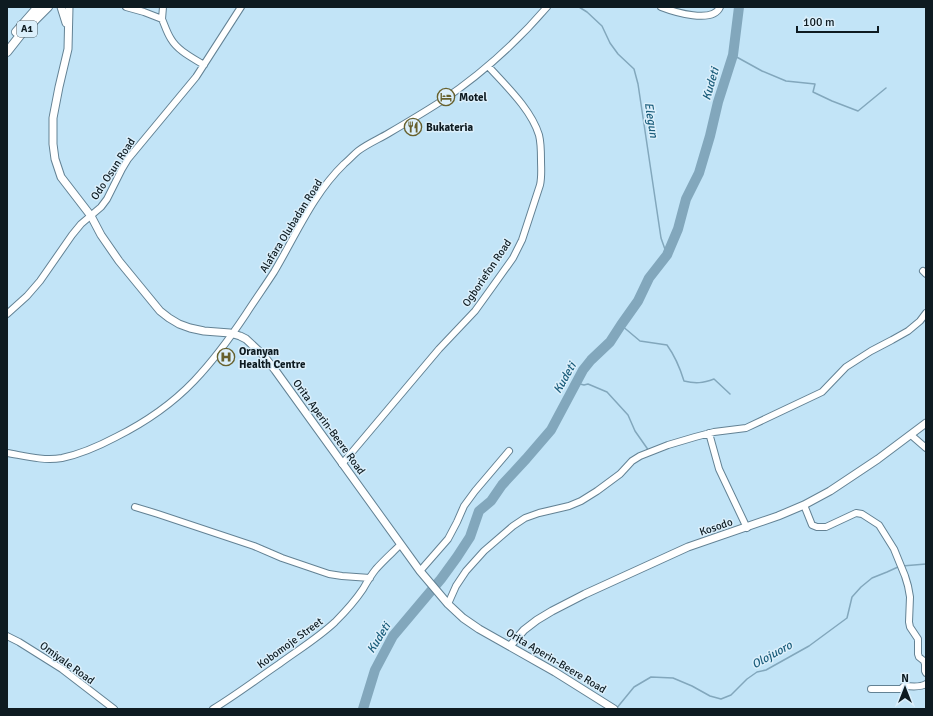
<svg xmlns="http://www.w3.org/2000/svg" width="933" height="716" font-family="Signika,sans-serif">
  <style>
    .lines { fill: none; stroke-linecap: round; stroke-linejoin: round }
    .stream { stroke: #82a7bc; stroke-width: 1.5 }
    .river { stroke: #82a7bc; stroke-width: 10 }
    .minor-casing { stroke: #638294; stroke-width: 8 }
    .major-casing { stroke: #638294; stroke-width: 9 }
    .highway-casing { stroke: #638294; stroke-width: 10 }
    .minor { stroke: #fff; stroke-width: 6 }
    .major { stroke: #fff; stroke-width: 7 }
    .highway { stroke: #fff; stroke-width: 8 }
    .labels { text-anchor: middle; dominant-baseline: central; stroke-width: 3; stroke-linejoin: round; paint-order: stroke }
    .shield { fill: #dbeffb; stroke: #4c5b62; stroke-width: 1 }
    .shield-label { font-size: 10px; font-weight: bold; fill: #0e1b21 }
    .poi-label { font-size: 11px; font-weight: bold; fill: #0e1b21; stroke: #dbeffb; text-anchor: start }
    .street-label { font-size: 11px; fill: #0e1b21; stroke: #dbeffb }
    .water-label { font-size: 12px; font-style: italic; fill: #1a5c7a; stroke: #dbeffb }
  </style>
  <rect width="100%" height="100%" fill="#c2e4f7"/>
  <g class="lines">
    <path class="stream" d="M 579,7 L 587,12 L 602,26 L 610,43 L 618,54 L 634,69 L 638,84 L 661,238 L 667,255
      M 733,55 L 762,71 L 786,81 L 815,84 L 813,92 L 832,101 L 858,111 L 886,88
      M 621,325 L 640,341 L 667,345 C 675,356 680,368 684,381 C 696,384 703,383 714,379 L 730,394
      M 576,383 L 584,385 L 588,384 L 607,392 L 628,415 L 635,431 L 649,451
      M 902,566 L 926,564
      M 616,709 L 634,687 L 651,677 L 673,678 L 692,686 L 710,696 L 721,699 L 731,695 L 747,679 L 757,672 L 766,670 L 809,646 L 847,618 L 852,597 L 861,587 L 872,578 L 887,572 L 898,567"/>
    <path class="river" d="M 363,709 L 375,670 L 393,636 L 441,579 L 457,557 L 470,537 L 479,511 L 491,501 L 502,485 L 526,459 L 551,430 L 583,370 L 591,360 L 610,342 L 621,325 L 638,301 L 649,278 L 667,255 L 678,229 L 686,199 L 699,173 L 710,136 L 718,102 L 733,55 L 739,7"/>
    <defs>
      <path id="minor" d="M 126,7 L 144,12 L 162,19 C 165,26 167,33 171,39 C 178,51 193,58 204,65
        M 661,7 C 674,12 713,24 720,7
        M 162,19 L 163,7
        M 923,271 L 926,274
        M 7,314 L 27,296 L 40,281 L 72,235 L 81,224 L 101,207 L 107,199 L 122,169 L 128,159 L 196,77 L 241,7
        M 709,433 L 719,469 L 747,528
        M 911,435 L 926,448
        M 7,453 C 25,456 43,461 62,458 C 81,454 99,446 116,437 C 144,423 172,404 194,381 C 213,361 230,338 246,314 C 255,300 265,286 274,272 C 296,235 313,194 344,164 C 349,160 353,155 358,151 C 367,144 379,139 389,133 C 406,123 423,113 440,102 C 479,76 516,43 547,7
        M 342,464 L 439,349 L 475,311 L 493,286 L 513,258 L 522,240 L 540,185 C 542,176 541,168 541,160 C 541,152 541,143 539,135 C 531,109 506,86 488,66
        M 804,505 L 812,525 L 817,527 L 826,527 L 856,513 L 862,514 L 879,525 L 894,549 L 905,576 L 908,586 L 910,597 L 909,622 L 910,627 L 918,639 L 918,654 L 919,657 L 924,661 L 925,664 L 925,671 L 926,673
        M 135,507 L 158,514 L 254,546 L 282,558 L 329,574 L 342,576 L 370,578
        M 420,571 L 448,539 L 457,522 L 464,506 L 475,491 L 509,451
        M 448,604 L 456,586 L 466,571 L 484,551 L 513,526 L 525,518 L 539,513 L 569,506 L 581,501 L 597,491 L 620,474 L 632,461 L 640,456 L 668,445 L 695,437 L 714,432 L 746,428 L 822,392 L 846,367 L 871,351 L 892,340 L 908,331 L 920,321 L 926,313
        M 7,636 L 19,642 L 62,669 L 114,709
        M 871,689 L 901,689 L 904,686 C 911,686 920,688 926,684
        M 213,709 C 236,695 257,679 279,664 C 298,650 318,638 335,622 C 345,612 355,601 363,589 C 367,582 371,575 376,569 C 384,560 392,553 400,545"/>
      <path id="major" d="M 61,7 L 66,23
        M 69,7 L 68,49 L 59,87 L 53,118 L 53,144 L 55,159 L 61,177 L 91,216 L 101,235 L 119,261 L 160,311 L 169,318 L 179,324 L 190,328 L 204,331 L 230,333 L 240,336 L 246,339 L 263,355 L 275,370 L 420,571 L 448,604 L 463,618 L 479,629 L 555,672 L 614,709
        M 510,646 L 524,630 L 537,620 L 552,611 L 585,594 L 688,547 L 778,516 L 804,505 L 830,491 L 878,459 L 926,423"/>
      <path id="highway" d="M 16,32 L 38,7
        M 7,52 L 22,33 L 48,7"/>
    </defs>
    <use href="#minor" class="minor-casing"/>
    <use href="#major" class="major-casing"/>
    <use href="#highway" class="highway-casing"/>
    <use href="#minor" class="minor"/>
    <use href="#major" class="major"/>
    <use href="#highway" class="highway"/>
  </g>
  <defs>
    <symbol id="hotel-ring" viewBox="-11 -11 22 22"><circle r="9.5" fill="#dbeffb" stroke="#67612e" stroke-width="1.5"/><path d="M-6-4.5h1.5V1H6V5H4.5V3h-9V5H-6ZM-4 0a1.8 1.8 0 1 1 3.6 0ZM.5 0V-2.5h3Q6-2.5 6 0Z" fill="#67612e"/></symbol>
    <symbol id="restaurant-ring" viewBox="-11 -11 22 22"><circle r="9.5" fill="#dbeffb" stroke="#67612e" stroke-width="1.5"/><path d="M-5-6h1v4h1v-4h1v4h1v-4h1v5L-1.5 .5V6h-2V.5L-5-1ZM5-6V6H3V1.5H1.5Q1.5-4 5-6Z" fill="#67612e"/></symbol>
    <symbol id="hospital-ring" viewBox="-11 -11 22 22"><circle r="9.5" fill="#dbeffb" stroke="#67612e" stroke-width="1.5"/><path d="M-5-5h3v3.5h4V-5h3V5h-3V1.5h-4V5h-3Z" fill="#67612e"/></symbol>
  </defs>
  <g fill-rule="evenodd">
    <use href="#hotel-ring" x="436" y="87" width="20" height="20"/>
    <use href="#restaurant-ring" x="403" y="117" width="20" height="20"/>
    <use href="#hospital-ring" x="216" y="347" width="20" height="20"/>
  </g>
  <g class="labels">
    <rect class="shield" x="17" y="21" width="20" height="16" rx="3"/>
    <g class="shield-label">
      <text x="27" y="29">A1</text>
    </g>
    <g class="poi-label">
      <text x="459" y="97">Motel</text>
      <text x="426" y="127">Bukateria</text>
      <text x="239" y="351">Oranyan<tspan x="239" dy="13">Health Centre</tspan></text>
    </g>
    <g class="street-label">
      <text transform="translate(113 169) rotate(-57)">Odo Osun Road</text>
      <text transform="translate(291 226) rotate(-58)">Alafara Olubadan Road</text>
      <text transform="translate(487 273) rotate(-56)">Ogboriefon Road</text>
      <text transform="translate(329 427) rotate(54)">Orita Aperin-Beere Road</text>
      <text transform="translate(716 527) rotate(-19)">Kosodo</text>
      <text transform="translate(290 643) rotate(-36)">Kobomoje Street</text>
      <text transform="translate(556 661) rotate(31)">Orita Aperin-Beere Road</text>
      <text transform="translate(67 663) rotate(36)">Omiyale Road</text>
    </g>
    <g class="water-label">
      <text transform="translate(711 84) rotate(-74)">Kudeti</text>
      <text transform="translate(651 120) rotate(81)">Elegun</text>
      <text transform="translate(565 378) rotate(-60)">Kudeti</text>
      <text transform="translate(379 638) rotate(-58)">Kudeti</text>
      <text transform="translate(772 655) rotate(-29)">Olojuoro</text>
    </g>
  </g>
  <rect width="933" height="716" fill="none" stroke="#0e1b21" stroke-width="16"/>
  <g transform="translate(905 688)" stroke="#dbeffb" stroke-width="3" paint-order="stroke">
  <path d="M0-3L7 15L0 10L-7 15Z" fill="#0e1b21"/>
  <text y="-6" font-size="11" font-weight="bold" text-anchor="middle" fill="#0e1b21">N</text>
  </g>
  <path d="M797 26v6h81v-6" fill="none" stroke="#0e1b21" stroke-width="2"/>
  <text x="803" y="26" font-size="12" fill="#0e1b21" stroke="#dbeffb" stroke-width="3" paint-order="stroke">100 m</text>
</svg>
